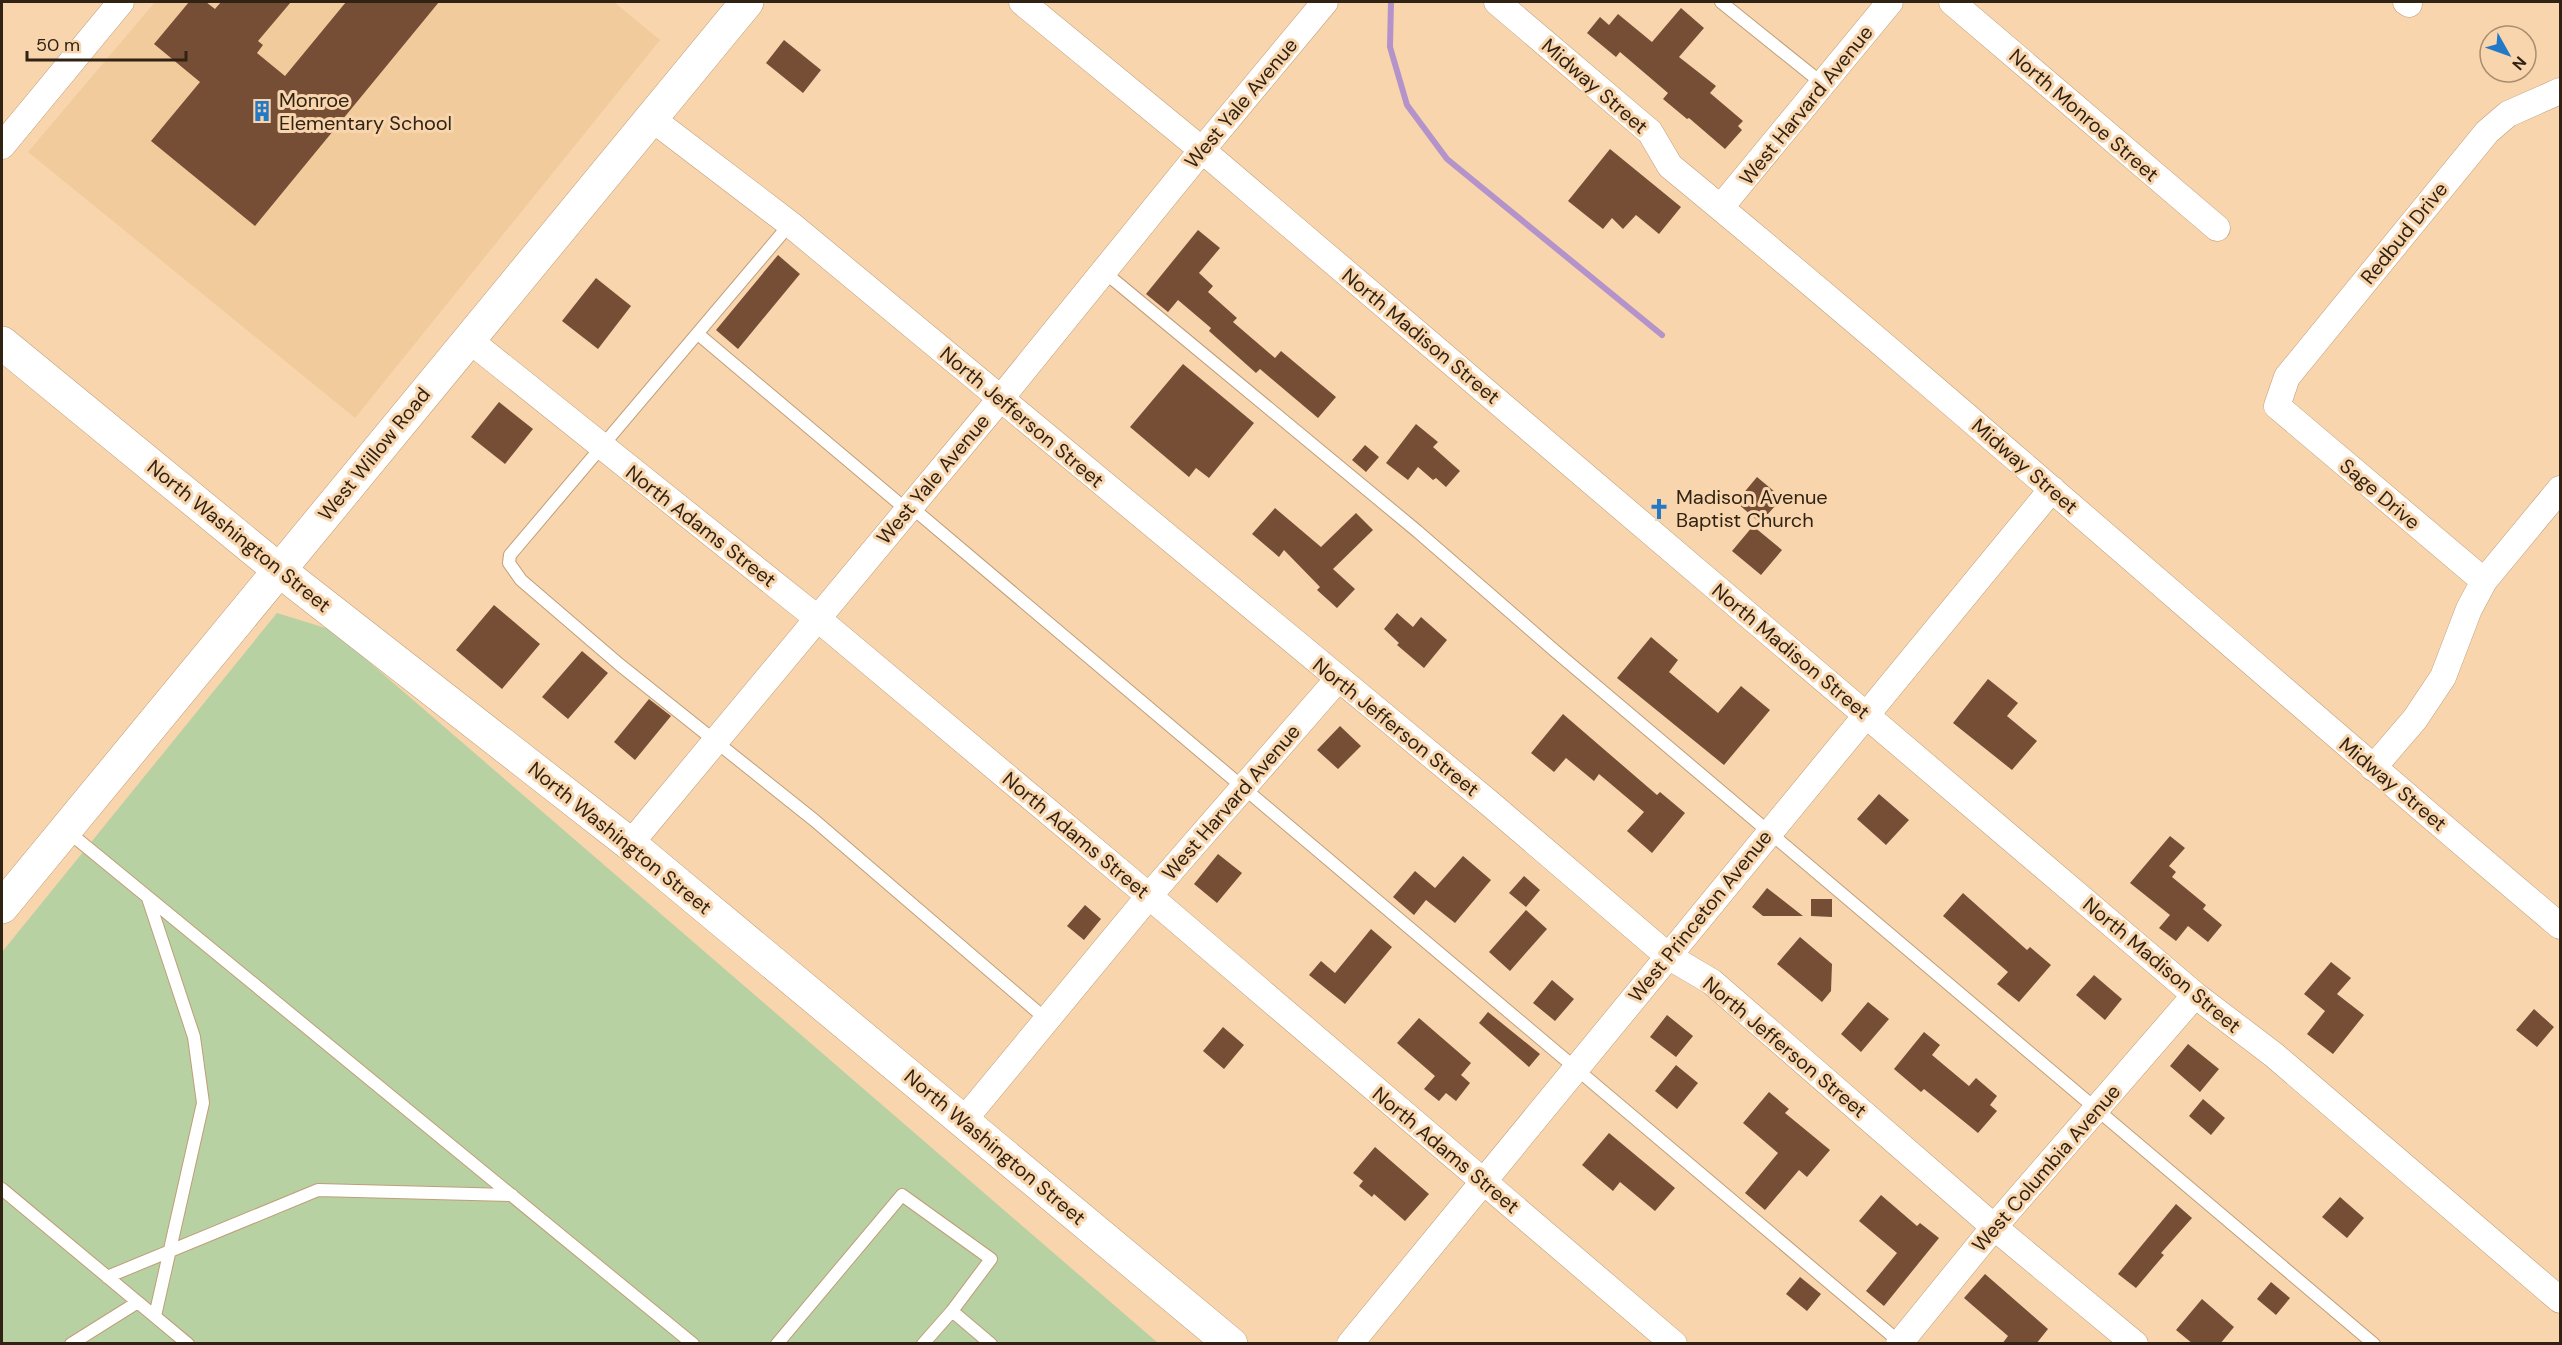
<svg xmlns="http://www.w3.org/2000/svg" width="2562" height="1345" font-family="'DM Sans',sans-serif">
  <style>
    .built { fill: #f2cb9d }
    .green { fill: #b8d1a2 }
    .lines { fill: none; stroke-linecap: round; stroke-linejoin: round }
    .stream { stroke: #b393c9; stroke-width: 6 }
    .building { fill: #764e36 }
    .lane-casing { stroke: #bf9e78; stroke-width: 14 }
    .street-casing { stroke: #bf9e78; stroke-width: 27 }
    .secondary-casing { stroke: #bf9e78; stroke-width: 34 }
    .lane { stroke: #fff; stroke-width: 12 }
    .street { stroke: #fff; stroke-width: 26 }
    .secondary { stroke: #fff; stroke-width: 33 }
    .labels { text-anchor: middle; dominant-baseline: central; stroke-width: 6; stroke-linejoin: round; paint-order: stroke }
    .street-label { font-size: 20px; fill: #302314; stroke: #f8d5ad }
    .poi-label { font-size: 20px; fill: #302314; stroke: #f8d5ad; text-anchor: start }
  </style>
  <rect width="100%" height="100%" fill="#f8d5ad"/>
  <path class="built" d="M 155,2 L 614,2 L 660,40 L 355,418 L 28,152 Z"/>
  <path class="green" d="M 277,613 L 332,630 L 1158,1343 L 2,1344 L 2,952 Z"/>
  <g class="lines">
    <path class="stream" d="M 1391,2 L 1390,47 L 1407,105 L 1447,159 L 1662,335"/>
  </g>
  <path class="building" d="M 189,2 L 206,2 L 215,9 L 221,2 L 291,2 L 258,41 L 263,45 L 257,53 L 285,76 L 346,2 L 439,2 L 255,226 L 151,141 L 200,82 L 154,44 Z
    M 1681,8 L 1704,28 L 1679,57 L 1716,86 L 1710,93 L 1743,121 L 1738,126 L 1742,130 L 1725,149 L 1689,118 L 1687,119 L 1663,99 L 1668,93 L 1620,52 L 1616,57 L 1587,33 L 1600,17 L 1609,25 L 1618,14 L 1652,42 Z
    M 784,40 L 821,70 L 803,93 L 766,63 Z
    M 1610,149 L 1681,207 L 1659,234 L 1636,215 L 1623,229 L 1612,218 L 1603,229 L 1568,201 Z
    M 1198,230 L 1220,248 L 1199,273 L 1213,286 L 1208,292 L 1237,318 L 1233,322 L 1275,358 L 1281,351 L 1336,397 L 1318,418 L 1260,369 L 1256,373 L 1209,331 L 1211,328 L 1178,300 L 1168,312 L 1146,294 Z
    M 778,255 L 800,274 L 738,349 L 716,330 Z
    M 596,278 L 631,306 L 598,349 L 562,321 Z
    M 1183,364 L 1254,423 L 1209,478 L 1196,468 L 1189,477 L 1130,427 Z
    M 499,402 L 533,429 L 505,464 L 471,437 Z
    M 1416,424 L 1438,442 L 1433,447 L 1460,471 L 1446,487 L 1436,478 L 1433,480 L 1418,467 L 1408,480 L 1386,463 Z
    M 1365,445 L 1379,457 L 1366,472 L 1352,460 Z
    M 1757,477 L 1782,498 L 1760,523 L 1736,502 Z
    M 1275,508 L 1321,547 L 1356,513 L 1373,530 L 1333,569 L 1355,589 L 1337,608 L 1317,590 L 1320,587 L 1284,550 L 1279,557 L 1252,534 Z
    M 1753,526 L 1782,550 L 1761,575 L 1732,551 Z
    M 494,605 L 540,644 L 502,689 L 456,650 Z
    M 1397,613 L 1413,627 L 1421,617 L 1447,640 L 1424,668 L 1397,645 L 1399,643 L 1384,629 Z
    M 1651,637 L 1678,660 L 1669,672 L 1718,713 L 1741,686 L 1770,710 L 1724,765 L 1617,678 Z
    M 582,651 L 608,673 L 568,719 L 542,697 Z
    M 1988,679 L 2018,703 L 2007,716 L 2037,741 L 2012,770 L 1953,723 Z
    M 649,699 L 671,716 L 635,760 L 614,742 Z
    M 1563,714 L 1657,795 L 1660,792 L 1685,813 L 1652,853 L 1627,831 L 1644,812 L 1599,774 L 1594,781 L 1566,758 L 1554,772 L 1531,753 Z
    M 1340,726 L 1361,746 L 1338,769 L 1317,750 Z
    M 1879,794 L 1909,820 L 1886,845 L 1857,819 Z
    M 2170,836 L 2185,848 L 2169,866 L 2176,872 L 2172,877 L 2206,905 L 2203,909 L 2222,925 L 2208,942 L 2188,926 L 2176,941 L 2159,928 L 2170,915 L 2130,883 Z
    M 1218,854 L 1242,873 L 1217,903 L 1194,884 Z
    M 1463,856 L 1491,880 L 1455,923 L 1426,900 L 1414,915 L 1393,897 L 1415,871 L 1435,888 Z
    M 1524,876 L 1540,890 L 1526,907 L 1509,893 Z
    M 1767,888 L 1803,916 L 1763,916 L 1752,907 Z
    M 1963,893 L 2027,950 L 2030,947 L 2051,965 L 2019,1002 L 1997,984 L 2008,972 L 1943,916 Z
    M 1811,899 L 1832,899 L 1832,917 L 1811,916 Z
    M 1085,905 L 1101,919 L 1084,940 L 1067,926 Z
    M 1526,910 L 1547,929 L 1510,971 L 1489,952 Z
    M 1371,929 L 1392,947 L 1345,1004 L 1309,975 L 1321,961 L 1335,973 Z
    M 1800,937 L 1832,964 L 1831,991 L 1822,1002 L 1777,964 Z
    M 2331,962 L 2351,978 L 2337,994 L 2364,1015 L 2333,1054 L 2307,1034 L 2325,1011 L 2304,994 Z
    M 2094,975 L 2122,999 L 2105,1020 L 2076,995 Z
    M 1552,980 L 1574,999 L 1555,1021 L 1533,1003 Z
    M 1868,1002 L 1889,1019 L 1861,1052 L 1841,1034 Z
    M 2534,1009 L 2554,1027 L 2537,1047 L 2516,1030 Z
    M 1488,1012 L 1540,1054 L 1529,1067 L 1479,1023 Z
    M 1667,1015 L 1693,1036 L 1676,1057 L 1650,1037 Z
    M 1419,1018 L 1471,1063 L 1461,1075 L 1470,1083 L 1456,1101 L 1446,1093 L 1439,1101 L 1424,1089 L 1435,1076 L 1397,1043 Z
    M 1223,1027 L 1244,1045 L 1224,1069 L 1203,1051 Z
    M 1924,1032 L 1940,1045 L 1932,1055 L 1969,1086 L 1976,1078 L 1997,1096 L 1990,1105 L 1997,1111 L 1978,1133 L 1924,1089 L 1921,1092 L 1894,1069 Z
    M 2188,1044 L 2219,1069 L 2200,1092 L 2170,1066 Z
    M 1676,1065 L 1698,1083 L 1677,1109 L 1655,1091 Z
    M 1769,1092 L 1789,1109 L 1785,1113 L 1830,1150 L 1807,1177 L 1799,1170 L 1765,1210 L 1745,1193 L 1778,1153 L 1743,1123 Z
    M 2203,1099 L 2225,1118 L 2211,1135 L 2189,1116 Z
    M 1609,1133 L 1675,1188 L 1655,1211 L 1620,1182 L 1613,1191 L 1582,1165 Z
    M 1375,1147 L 1429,1194 L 1405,1221 L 1374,1194 L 1372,1197 L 1359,1186 L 1363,1181 L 1353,1173 Z
    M 1881,1195 L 1917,1226 L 1920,1223 L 1939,1238 L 1884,1306 L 1866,1291 L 1897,1253 L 1859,1221 Z
    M 2340,1197 L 2364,1218 L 2347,1238 L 2322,1217 Z
    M 2176,1204 L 2192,1218 L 2161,1253 L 2164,1255 L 2136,1288 L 2118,1274 Z
    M 1985,1274 L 2048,1329 L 2036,1344 L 2002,1344 L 2008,1336 L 1964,1298 Z
    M 1800,1277 L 1821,1294 L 1807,1311 L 1786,1294 Z
    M 2271,1282 L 2290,1298 L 2276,1315 L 2257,1299 Z
    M 2202,1299 L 2234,1327 L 2220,1344 L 2193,1344 L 2176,1330 Z"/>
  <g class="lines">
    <defs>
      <path id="lane" d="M 1721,2 L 1823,84
        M 790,224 L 510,555 L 509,563 L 521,580 L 620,665 L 814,820 L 1047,1020
        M 1103,271 L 1417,531 L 1555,651 L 2374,1344
        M 698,334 L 907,510
        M 910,506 L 1902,1344
        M 66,830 L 693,1344
        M 148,898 L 194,1037 L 203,1103 L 155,1316
        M 2,1189 L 188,1344
        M 107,1277 L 318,1190 L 512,1195
        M 71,1344 L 138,1302
        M 777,1344 L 902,1195 L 991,1259 L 952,1311 L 991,1344
        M 923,1344 L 952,1311"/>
      <path id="street" d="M 1022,2 L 1202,150 L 2195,995 L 2274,1055 L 2560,1300
        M 1497,2 L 1650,132 L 1670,166 C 1971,414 2262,675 2560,926
        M 1952,2 L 2217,228
        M 2406,2 L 2409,4
        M 651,118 L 790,224 L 1488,802 L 1668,956 L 1712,982 L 1994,1227 L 2135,1344
        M 2,146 L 121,2
        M 1721,207 L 1890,2
        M 468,339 L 817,618 L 1149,896 L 1674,1344
        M 2484,581 L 2277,406 L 2287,377 L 2487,132 L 2508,114 L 2560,91
        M 2373,768 L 2415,719 L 2443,677 L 2469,609 L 2484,581 L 2560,489
        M 630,844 L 1001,398 L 1202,150 L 1325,2
        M 964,1120 L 1149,896 L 1338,679
        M 1350,1344 L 2052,489
        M 1899,1344 L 1994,1227 L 2195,995"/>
      <path id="secondary" d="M 2,343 L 279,570 L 630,844 L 1231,1344
        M 2,907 L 747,2"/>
    </defs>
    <use href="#lane" class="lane-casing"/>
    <use href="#street" class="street-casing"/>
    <use href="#secondary" class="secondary-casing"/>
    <use href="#lane" class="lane"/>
    <use href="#street" class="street"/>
    <use href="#secondary" class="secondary"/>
  </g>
  <defs>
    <symbol id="building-bare" viewBox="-9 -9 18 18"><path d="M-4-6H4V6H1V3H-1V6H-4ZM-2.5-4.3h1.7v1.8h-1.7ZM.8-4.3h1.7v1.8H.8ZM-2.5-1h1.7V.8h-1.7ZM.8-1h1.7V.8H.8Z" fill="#2479c7" stroke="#f8d5ad" stroke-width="2.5" paint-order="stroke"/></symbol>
    <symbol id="church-bare" viewBox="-9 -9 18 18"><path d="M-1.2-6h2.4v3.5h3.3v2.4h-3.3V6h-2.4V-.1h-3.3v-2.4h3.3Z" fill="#2479c7" stroke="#f8d5ad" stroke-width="2.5" paint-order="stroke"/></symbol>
  </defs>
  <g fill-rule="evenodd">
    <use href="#building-bare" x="247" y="96" width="30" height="30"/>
    <use href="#church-bare" x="1644" y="494" width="30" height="30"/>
  </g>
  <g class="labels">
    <g class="street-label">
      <text transform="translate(1595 86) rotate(41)">Midway Street</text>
      <text transform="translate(1241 103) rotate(-50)">West Yale Avenue</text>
      <text transform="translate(1806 105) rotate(-51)">West Harvard Avenue</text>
      <text transform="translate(2084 115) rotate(41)">North Monroe Street</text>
      <text transform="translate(2404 233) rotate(-51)">Redbud Drive</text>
      <text transform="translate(1421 336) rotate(40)">North Madison Street</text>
      <text transform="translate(1022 417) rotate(40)">North Jefferson Street</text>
      <text transform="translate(374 454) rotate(-51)">West Willow Road</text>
      <text transform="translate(2025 466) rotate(41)">Midway Street</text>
      <text transform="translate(933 479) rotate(-50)">West Yale Avenue</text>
      <text transform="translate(2380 494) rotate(40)">Sage Drive</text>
      <text transform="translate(701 526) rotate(38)">North Adams Street</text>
      <text transform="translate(239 536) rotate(39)">North Washington Street</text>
      <text transform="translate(1791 651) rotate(40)">North Madison Street</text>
      <text transform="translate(1396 727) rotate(39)">North Jefferson Street</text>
      <text transform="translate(2393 784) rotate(40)">Midway Street</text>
      <text transform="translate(1231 802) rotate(-49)">West Harvard Avenue</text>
      <text transform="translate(1076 835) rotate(40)">North Adams Street</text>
      <text transform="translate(620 838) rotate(39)">North Washington Street</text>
      <text transform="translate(1700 916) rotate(-51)">West Princeton Avenue</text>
      <text transform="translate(2162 965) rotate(40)">North Madison Street</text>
      <text transform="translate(1785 1047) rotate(40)">North Jefferson Street</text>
      <text transform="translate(995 1147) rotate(40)">North Washington Street</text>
      <text transform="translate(1446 1150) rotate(40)">North Adams Street</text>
      <text transform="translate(2046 1168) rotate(-49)">West Columbia Avenue</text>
    </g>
    <g class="poi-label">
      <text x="279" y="100">Monroe<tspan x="279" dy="23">Elementary School</tspan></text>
      <text x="1676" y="497">Madison Avenue<tspan x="1676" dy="23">Baptist Church</tspan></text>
    </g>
  </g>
  <rect width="2562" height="1345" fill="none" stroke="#302314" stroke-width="6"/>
  <g transform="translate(2508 54) rotate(130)"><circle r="28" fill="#f8d5ad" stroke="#a88e70" stroke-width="1.5"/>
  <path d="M0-4.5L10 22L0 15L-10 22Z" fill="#2479c7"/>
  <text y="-9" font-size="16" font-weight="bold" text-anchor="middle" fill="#302314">N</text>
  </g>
  <path d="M27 51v9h159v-9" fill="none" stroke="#302314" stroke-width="3"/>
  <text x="36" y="51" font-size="18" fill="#302314" stroke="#f8d5ad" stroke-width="4.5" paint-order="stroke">50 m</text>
</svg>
